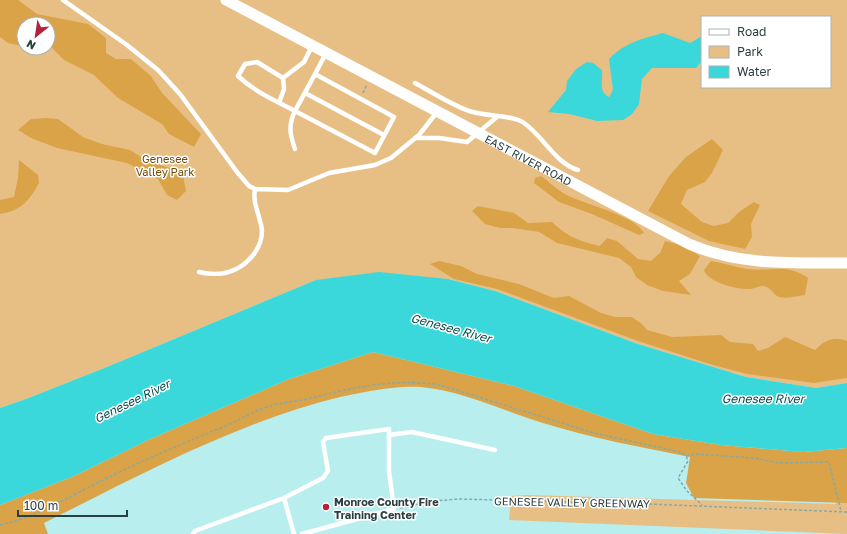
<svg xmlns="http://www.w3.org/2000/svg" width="847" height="534" font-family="'Golos Text',sans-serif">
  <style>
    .green { fill: #e7bf85; fill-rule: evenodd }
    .forest { fill: #daa348 }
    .water { fill: #3ad8db }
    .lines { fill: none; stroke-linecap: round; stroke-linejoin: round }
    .path { stroke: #82aaab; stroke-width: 1.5; stroke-dasharray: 3 2; stroke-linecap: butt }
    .service { stroke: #fff; stroke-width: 4.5 }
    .tertiary { stroke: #fff; stroke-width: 11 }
    .poi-dot { fill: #b3213d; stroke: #fff; stroke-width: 1.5 }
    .labels { text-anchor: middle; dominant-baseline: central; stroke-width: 3; stroke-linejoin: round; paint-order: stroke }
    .park-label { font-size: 11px; fill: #704b00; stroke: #fff }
    .street-label { font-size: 11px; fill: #2a3f40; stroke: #fff }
    .poi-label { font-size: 11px; font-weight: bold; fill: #2a3f40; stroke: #fff; text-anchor: start }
    .water-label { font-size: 12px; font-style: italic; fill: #054b4d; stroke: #fff }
  </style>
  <rect width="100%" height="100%" fill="#b9eeee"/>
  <path class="green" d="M 0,0 L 847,0 L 847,383 L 816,388 L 746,377 L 638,344 L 495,291 L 448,279 L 316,280 L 107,367 L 26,399 L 0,408 ZM 702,17 L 830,17 L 830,87 L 702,87 ZM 24,24 L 48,24 L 48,48 L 24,48 Z
    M 527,495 L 835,504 L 841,497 L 847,497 L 847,534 L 509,520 L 511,496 Z"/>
  <path class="forest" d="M 0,0 L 18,0 L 37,14 L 88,24 L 106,38 L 106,53 L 116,59 L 131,59 L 151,76 L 162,93 L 201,134 L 194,147 L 169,134 L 162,124 L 118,98 L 94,75 L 64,60 L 48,44 L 48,24 L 24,24 L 24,45 L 22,46 L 8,43 L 0,37 Z
    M 47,118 L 58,119 L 83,137 L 102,144 L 130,150 L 146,160 L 172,169 L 183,175 L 186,191 L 177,200 L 167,195 L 158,179 L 127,163 L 57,148 L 31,138 L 18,130 L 31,119 Z
    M 712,139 L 723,150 L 712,173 L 705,182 L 687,190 L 681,204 L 702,222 L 714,226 L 728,223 L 739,212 L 754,202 L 760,205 L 751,224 L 752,237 L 745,249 L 709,241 L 648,211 L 669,176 L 686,157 Z
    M 19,160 L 38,175 L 39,183 C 29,201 21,211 0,214 L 0,200 L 14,197 L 18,178 Z
    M 541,176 C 550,182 559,192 569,196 C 587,205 636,216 644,233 L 639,235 L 592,214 L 559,202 L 534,183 L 535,178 Z
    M 478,206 L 514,213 L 528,223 L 552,222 C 568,237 579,241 600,246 L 607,238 L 617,241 L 638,259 L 651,261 L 660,253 L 665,241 L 684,246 L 700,256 L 690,274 L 679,281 L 691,295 L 663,291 L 647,285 L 636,277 L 631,267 L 619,258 L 557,243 L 539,232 L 513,228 L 500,228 L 485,224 L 472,211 Z
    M 439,261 L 461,266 L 477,274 L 519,284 L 554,298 L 569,296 L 601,313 L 615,317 L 632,317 L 642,324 L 647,330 L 672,337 L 721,335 L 730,342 L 753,344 L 758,351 L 768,348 L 785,337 L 815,350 C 825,340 834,336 847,341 L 847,378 L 814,383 L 747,374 L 713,365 L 638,341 L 497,289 L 454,279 L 430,264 Z
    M 711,261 C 723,263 735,267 748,269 C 771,272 787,263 808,278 L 805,295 C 797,296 783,300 777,296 C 772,292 769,286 762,286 C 758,286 754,289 750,289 C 738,290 707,282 704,270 Z
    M 373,352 L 514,386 L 653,434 L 721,445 L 803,452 L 847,448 L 847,503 L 694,498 L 686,483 L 690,457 C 640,447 591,438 543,423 C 503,411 463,391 421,387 C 399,385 362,392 340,397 C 235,423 140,475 44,523 L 48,534 L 0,534 L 0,505 L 74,476 L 148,440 L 289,379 Z"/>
  <path class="water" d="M 663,33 L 690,43 L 702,36 L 702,61 L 696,68 L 652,68 L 642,79 L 639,104 L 632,114 L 623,120 L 597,121 L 569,114 L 548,112 L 566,90 L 567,81 L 576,69 L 587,62 L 593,63 L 602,70 C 603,81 598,91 609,97 L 613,90 L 609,59 C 626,42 641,39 663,33 Z
    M 379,272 L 448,279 L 495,291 L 638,344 L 746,377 L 816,388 L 847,383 L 847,448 L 803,452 L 721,445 L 653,434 L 514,386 L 373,352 L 289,379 L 148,440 L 74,476 L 0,505 L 0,408 L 26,399 L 107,367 L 316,280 Z"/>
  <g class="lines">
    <path class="path" d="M 363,93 L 367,84
      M 686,456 L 695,454 L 754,458 L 779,463 L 829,462 L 841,511
      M 400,508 L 433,501 L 459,499 L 648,504 L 847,512
      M 0,525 C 39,516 72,495 107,478 C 146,459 184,443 223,427 C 240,420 255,410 273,405 C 286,402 299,401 312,398 C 354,387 396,378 440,385 L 594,433 L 680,452 L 686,456 L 688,461 L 678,478 L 687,491 L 702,505"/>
    <path class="service" d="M 63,0 L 127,45 L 158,70 L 180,94 L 237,172 L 249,186 L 255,189 L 288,190 L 329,173 L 375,165 L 391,158 L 419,135 L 437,112
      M 315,74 L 394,117 L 375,153 L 295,111 C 305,92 316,73 326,53
      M 415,83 C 430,91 458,109 473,112 C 486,116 513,115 524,123 C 543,136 556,164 578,170
      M 305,93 L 384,135
      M 279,103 L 284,89 L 283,78
      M 415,138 L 439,138 L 467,142 L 498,116
      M 295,149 C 290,135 288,125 295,111 C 274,100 255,92 238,76 L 245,64 L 257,62 L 283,78 L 304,62 L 312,46
      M 199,272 C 221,277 239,273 254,254 C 259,247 262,240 262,231 C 261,217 252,204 255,189
      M 389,435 L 412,432 L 495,450
      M 284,498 L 294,534
      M 193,534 L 195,531 L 284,498 L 323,478 L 328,471 L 323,442 L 326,438 L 389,429 L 389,471 L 394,509 L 302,534"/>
    <path class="tertiary" id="s1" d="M 226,0 L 689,244 C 740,266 793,263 847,263"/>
  </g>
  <circle class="poi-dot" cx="326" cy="507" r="4"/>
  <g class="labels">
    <g class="park-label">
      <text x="165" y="158">Genesee<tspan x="165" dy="13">Valley Park</tspan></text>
    </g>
    <g class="street-label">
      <text stroke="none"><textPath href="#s1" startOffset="342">EAST RIVER ROAD</textPath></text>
      <text transform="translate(572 502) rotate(1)">GENESEE VALLEY GREENWAY</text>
    </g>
    <g class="poi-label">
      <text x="334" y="501">Monroe County Fire<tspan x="334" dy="13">Training Center</tspan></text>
    </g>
    <g class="water-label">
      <text transform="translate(451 328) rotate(15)">Genesee River</text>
      <text x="763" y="398">Genesee River</text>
      <text transform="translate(132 401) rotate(-26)">Genesee River</text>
    </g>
  </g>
  <rect x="701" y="16" width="130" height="72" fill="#ffffff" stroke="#aab2b3"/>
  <rect x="709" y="29" width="20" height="6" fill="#ffffff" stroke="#aab2b3"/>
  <text x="737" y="36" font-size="12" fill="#2a3f40">Road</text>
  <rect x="709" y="46" width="20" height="12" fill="#e7bf85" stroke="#aab2b3"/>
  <text x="737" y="56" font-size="12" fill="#2a3f40">Park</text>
  <rect x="709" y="66" width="20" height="12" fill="#3ad8db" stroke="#aab2b3"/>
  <text x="737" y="76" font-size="12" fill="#2a3f40">Water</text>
  <g transform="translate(36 36) rotate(210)"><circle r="19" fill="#ffffff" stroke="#aab2b3"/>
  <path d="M0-3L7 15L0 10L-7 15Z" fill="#b3213d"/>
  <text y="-6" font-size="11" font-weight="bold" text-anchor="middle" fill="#2a3f40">N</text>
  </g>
  <path d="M18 510v6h109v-6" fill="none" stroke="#2a3f40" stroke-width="2"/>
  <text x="24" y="510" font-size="12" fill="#2a3f40" stroke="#ffffff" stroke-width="3" paint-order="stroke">100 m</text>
</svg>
